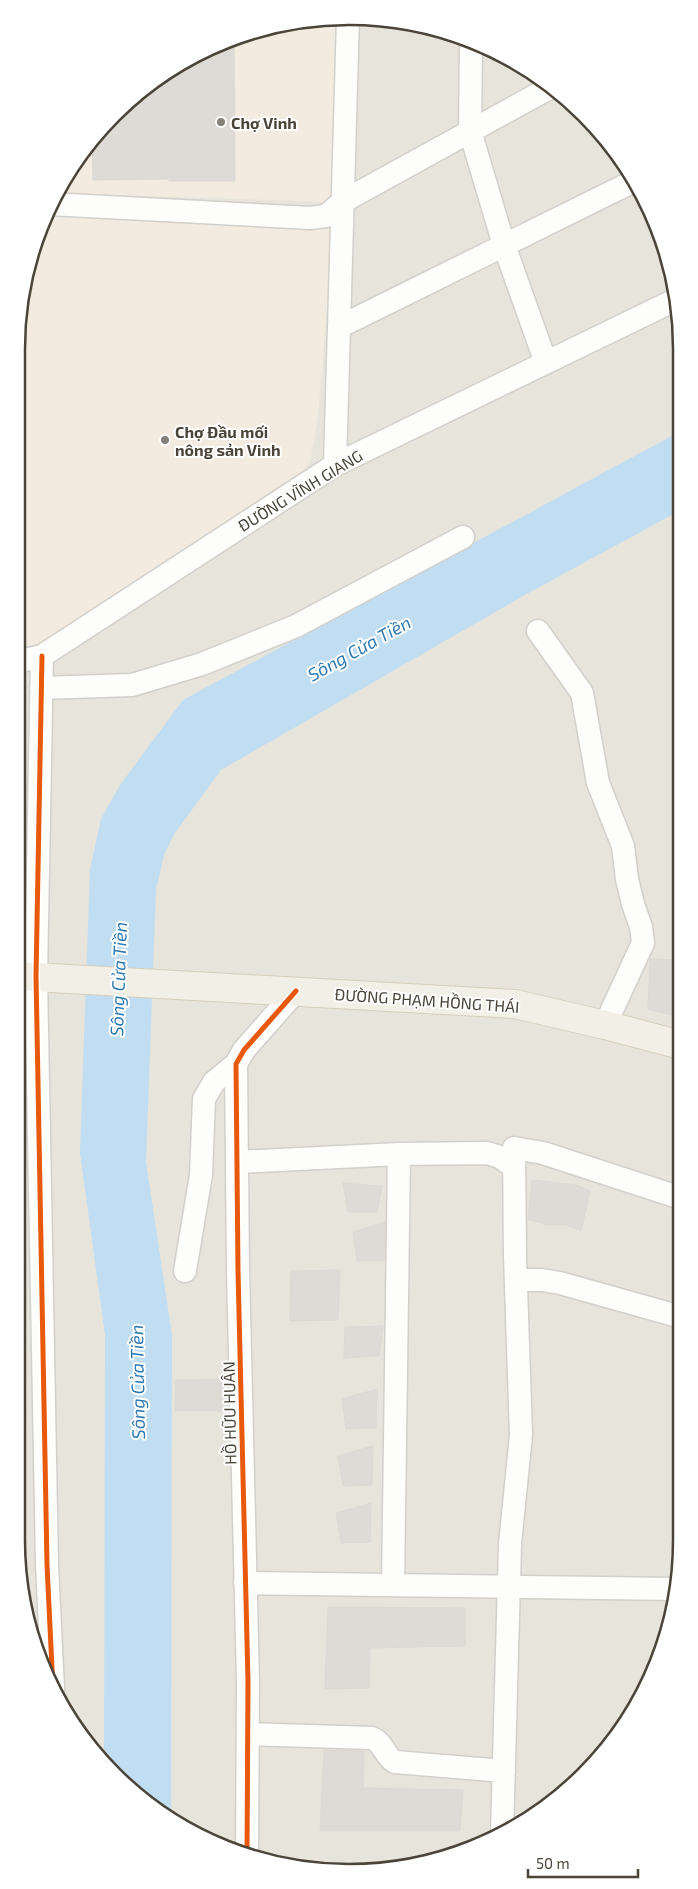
<svg xmlns="http://www.w3.org/2000/svg" width="698" height="1889" font-family="'Exo 2',sans-serif">
  <style>
    .residential { fill: #e7e4dc }
    .commercial { fill: #f3ebdf }
    .water { fill: #c0ddf1 }
    .building { fill: #dedbd6; stroke: #dcd9d4 }
    .lines { fill: none; stroke-linecap: round; stroke-linejoin: round }
    .minor-casing { stroke: #d2d0cb; stroke-width: 25 }
    .major-casing { stroke: #d6cebb; stroke-width: 30 }
    .minor { stroke: #fdfdfc; stroke-width: 22 }
    .major { stroke: #f2efe6; stroke-width: 28 }
    .cycleway-casing { stroke: #fff; stroke-width: 8 }
    .cycleway { stroke: #e8590c; stroke-width: 5 }
    .poi-dot { fill: #868178; stroke: #fff; stroke-width: 2 }
    .labels { text-anchor: middle; dominant-baseline: central; stroke-width: 4; stroke-linejoin: round; paint-order: stroke }
    .poi-label { font-size: 16px; font-weight: bold; fill: #4b4439; stroke: #fff; text-anchor: start }
    .street-label { font-size: 16px; fill: #4b4439; stroke: #fff }
    .water-label { font-size: 18px; font-style: italic; fill: #2e7ab2; stroke: #fff }
    .rim { fill: none; stroke: #4b4439; stroke-width: 2.5 }
  </style>
  <rect width="100%" height="100%" fill="#f4f2ee"/>
  <path class="residential" d="M 371,17 L 435,28 L 534,72 L 599,130 L 656,221 L 679,305 L 682,1540 L 670,1626 L 647,1687 L 613,1742 L 534,1817 L 477,1847 L 414,1866 L 305,1870 L 242,1855 L 183,1828 L 99,1759 L 61,1706 L 34,1647 L 16,1540 L 16,349 L 28,263 L 51,202 L 85,146 L 130,99 L 183,61 L 242,34 L 306,19 Z"/>
  <path class="commercial" d="M 337,18 L 334,190 L 328,202 L 56,193 L 85,146 L 130,99 L 183,61 L 242,34 L 306,19 Z
    M 46,214 L 324,223 L 333,233 L 318,416 L 310,463 L 303,470 L 41,643 L 16,649 L 16,349 L 28,263 Z"/>
  <path class="water" d="M 679,432 L 679,511 L 523,596 L 221,770 L 175,833 L 164,855 L 156,890 L 146,1162 L 172,1335 L 171,1819 L 104,1764 L 105,1335 L 80,1153 L 90,869 L 101,819 L 120,785 L 183,700 Z"/>
  <path class="building" d="M 234,38 L 235,181 L 169,181 L 169,179 L 93,180 L 92,138 L 130,99 L 183,61 Z
    M 650,959 L 680,960 L 681,1017 L 648,1009 Z
    M 532,1180 L 577,1185 L 590,1191 L 581,1231 L 567,1225 L 547,1225 L 528,1219 Z
    M 343,1183 L 382,1186 L 377,1212 L 348,1212 Z
    M 385,1222 L 384,1261 L 357,1261 L 353,1232 Z
    M 340,1270 L 338,1320 L 290,1321 L 291,1271 Z
    M 383,1326 L 379,1356 L 344,1358 L 345,1327 Z
    M 224,1379 L 222,1411 L 175,1411 L 176,1380 Z
    M 377,1389 L 376,1428 L 346,1429 L 342,1399 Z
    M 373,1446 L 372,1485 L 343,1486 L 338,1456 Z
    M 371,1503 L 370,1542 L 341,1543 L 336,1513 Z
    M 328,1607 L 465,1608 L 465,1646 L 370,1648 L 369,1688 L 325,1689 Z
    M 324,1750 L 364,1751 L 363,1788 L 463,1790 L 460,1831 L 320,1831 Z"/>
  <g class="lines">
    <defs>
      <path id="minor" d="M 471,44 L 470,131 L 504,245 L 546,363
        M 50,204 L 310,218 L 326,216 L 342,202 L 551,87
        M 339,327 L 632,182
        M 335,465 L 348,18
        M 538,631 L 582,693 L 598,783 L 623,846 L 627,879 L 633,904 L 641,927 L 643,943 L 605,1025
        M 42,656 L 36,976 L 47,1565 L 53,1689
        M 16,662 L 42,656 L 335,465 L 677,299
        M 41,688 L 132,685 L 202,664 L 296,626 L 463,537
        M 238,1162 L 399,1154 L 487,1153 L 500,1157 L 514,1167
        M 185,1271 L 201,1175 L 204,1099 L 214,1082 L 236,1064
        M 516,1280 L 542,1280 L 560,1283 L 681,1317
        M 245,1583 L 675,1589
        M 393,1585 L 399,1154
        M 248,1734 L 372,1738 C 384,1743 384,1756 395,1762 L 504,1771
        M 502,1834 L 510,1544 L 521,1435 L 515,1256 L 514,1148 L 543,1153 L 681,1198
        M 247,1856 L 248,1682 L 238,1271 L 236,1064 L 244,1050 L 296,991"/>
      <path id="major" d="M 16,976 L 515,1004 L 605,1025 L 681,1045"/>
    </defs>
    <use href="#minor" class="minor-casing"/>
    <use href="#major" class="major-casing"/>
    <use href="#minor" class="minor"/>
    <use href="#major" class="major"/>
    <defs>
      <path id="cycleway" d="M 42,656 L 36,976 L 47,1565 L 53,1689
        M 247,1856 L 248,1682 L 238,1271 L 236,1064 L 244,1050 L 296,991"/>
    </defs>
    <use href="#cycleway" class="cycleway-casing"/>
    <use href="#cycleway" class="cycleway"/>
  </g>
  <g class="poi-dot">
    <circle cx="221" cy="122" r="5"/>
    <circle cx="165" cy="440" r="5"/>
  </g>
  <g class="labels">
    <g class="poi-label">
      <text x="231" y="122">Chợ Vinh</text>
      <text x="175" y="431">Chợ Đầu mối<tspan x="175" dy="18">nông sản Vinh</tspan></text>
    </g>
    <g class="street-label">
      <text transform="translate(300 490) rotate(-31)">ĐƯỜNG VĨNH GIANG</text>
      <text transform="translate(427 1000) rotate(4)">ĐƯỜNG PHẠM HỒNG THÁI</text>
      <text transform="translate(229 1413) rotate(-91)">HỒ HỮU HUÂN</text>
    </g>
    <g class="water-label">
      <text transform="translate(359 648) rotate(-29)">Sông Cửa Tiền</text>
      <text transform="translate(118 979) rotate(-88)">Sông Cửa Tiền</text>
      <text transform="translate(137 1382) rotate(-91)">Sông Cửa Tiền</text>
    </g>
  </g>
  <path d="M0 0H698V1889H0ZM349 25H349A324 324 0 0 1 673 349V1540A324 324 0 0 1 349 1864H349A324 324 0 0 1 25 1540V349A324 324 0 0 1 349 25Z" fill="#fff" fill-rule="evenodd"/>
  <path class="rim" d="M349 25H349A324 324 0 0 1 673 349V1540A324 324 0 0 1 349 1864H349A324 324 0 0 1 25 1540V349A324 324 0 0 1 349 25Z"/>
  <path d="M528 1869v8h110v-8" fill="none" stroke="#4b4439" stroke-width="2.5"/>
  <text x="536" y="1869" font-size="15" fill="#4b4439" stroke="#ffffff" stroke-width="4" paint-order="stroke">50 m</text>
</svg>
